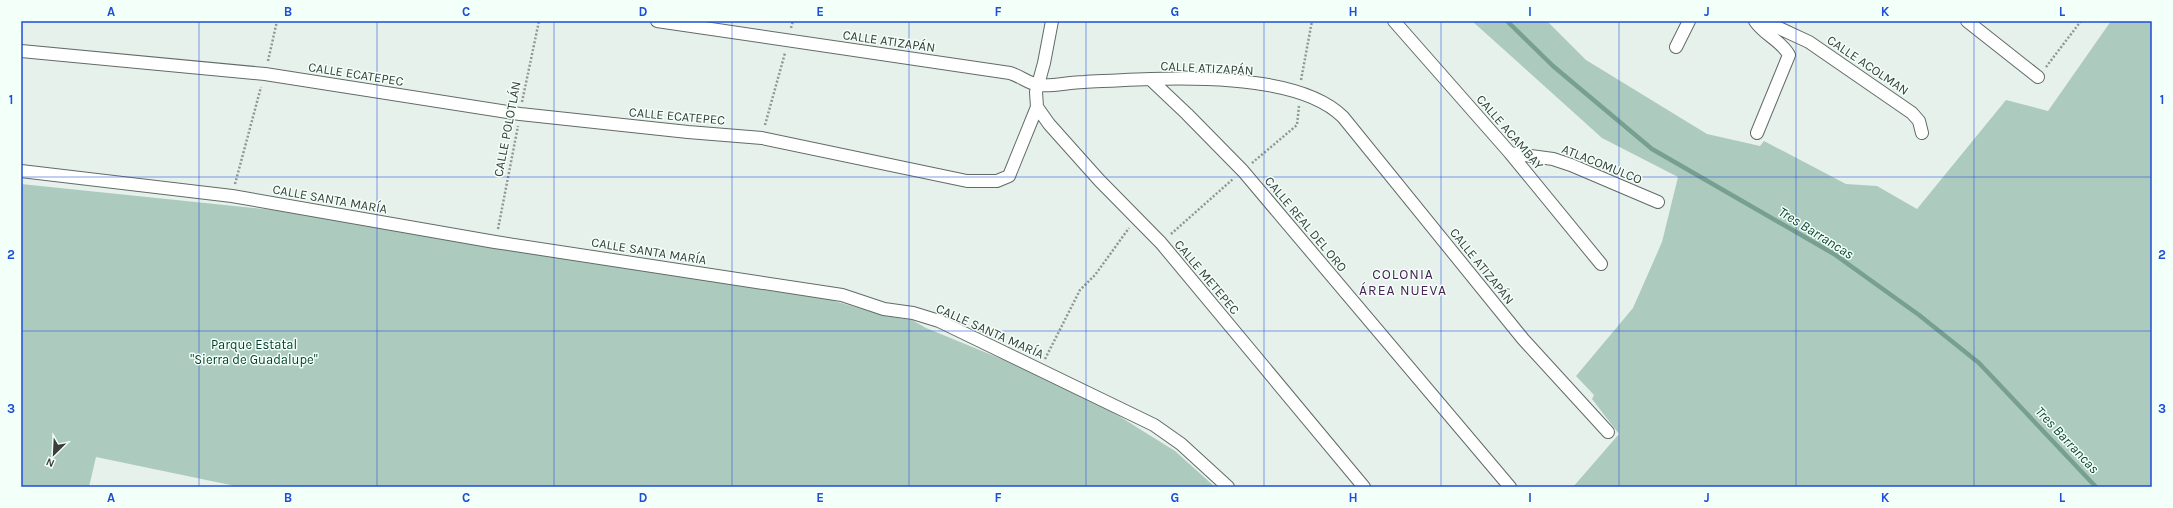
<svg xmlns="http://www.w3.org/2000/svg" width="2173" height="508" font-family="Karla,sans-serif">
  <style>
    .green { fill: #accbbe }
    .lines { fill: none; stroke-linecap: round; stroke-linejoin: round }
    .stream { stroke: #77a090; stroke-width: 4.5 }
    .minor-casing { stroke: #626b67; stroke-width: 14 }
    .path { stroke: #8f9793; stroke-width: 2.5; stroke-dasharray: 2 2; stroke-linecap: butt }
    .minor { stroke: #fff; stroke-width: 12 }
    .grid { fill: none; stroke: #1d4ed8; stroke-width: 1; stroke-opacity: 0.55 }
    .labels { text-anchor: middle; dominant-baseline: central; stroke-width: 3; stroke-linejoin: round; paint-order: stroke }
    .street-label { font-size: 13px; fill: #3a3e3c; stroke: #f3fff9 }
    .park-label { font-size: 13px; fill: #023e2d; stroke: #f3fff9 }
    .water-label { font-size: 14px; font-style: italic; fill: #0d4635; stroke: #f3fff9 }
    .neighbourhood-label { font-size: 14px; letter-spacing: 1px; fill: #4a2156; stroke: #f3fff9 }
    .neatline { fill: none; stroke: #1d4ed8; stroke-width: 1.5 }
    .grid-label { font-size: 13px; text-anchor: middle; font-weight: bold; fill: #1d4ed8 }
  </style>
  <rect width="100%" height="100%" fill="#e6f1ec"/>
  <path class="green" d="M 1472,21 L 1547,21 L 1586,60 L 1707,134 L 1760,146 L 1764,141 L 1846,184 L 1877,186 L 1917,209 L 2006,100 L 2048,111 L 2111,21 L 2152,21 L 2152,487 L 1573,487 L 1619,434 L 1592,399 L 1594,395 L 1576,376 L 1633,308 L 1662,242 L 1678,177 L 1602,138 Z
    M 21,184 L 311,214 L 790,288 L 886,316 L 912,320 L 926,328 L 1009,362 L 1098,403 L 1175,451 L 1215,487 L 240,487 L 96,457 L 89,487 L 21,487 Z"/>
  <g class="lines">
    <path class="stream" d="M 1507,21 L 1553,66 L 1652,149 L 1834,254 L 1919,315 L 1979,363 L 2096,487"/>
    <defs>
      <path id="minor" d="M 657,21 L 1010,73 C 1020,76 1028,83 1038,85 C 1052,87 1069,82 1084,82 C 1151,79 1293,67 1343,117 L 1523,339 L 1608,432
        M 1052,21 L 1044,63 L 1036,92 L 1037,107 L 1049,124 L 1099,180 L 1161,243 L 1364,487
        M 1394,21 L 1510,153 L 1601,264
        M 1755,21 C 1764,35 1781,40 1789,55 L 1757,133
        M 1764,21 L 1809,42 L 1912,113 L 1919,121 L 1922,133
        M 1967,21 L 2038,77
        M 1676,47 L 1689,21
        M 21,51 L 265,74 L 520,114 L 688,132 L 762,138 L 967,181 L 997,181 L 1009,176 L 1037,107
        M 1150,79 L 1187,114 L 1243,171 L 1510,487
        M 1510,153 L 1553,159 L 1571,165 L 1658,202
        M 21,171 L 232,196 L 495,242 L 842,295 L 884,309 L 913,313 L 939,321 L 1154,425 L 1181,444 L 1228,487"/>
    </defs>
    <use href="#minor" class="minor-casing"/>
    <path class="path" d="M 791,28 L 793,21
      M 268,61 L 277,21
      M 2046,67 L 2081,21
      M 1301,80 L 1312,21
      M 522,102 L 539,21
      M 765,125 L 785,53
      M 1252,163 L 1297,125 L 1299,106
      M 235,184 L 261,87
      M 498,229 L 518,126
      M 1171,234 L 1233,179
      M 1045,359 L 1080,290 L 1095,275 L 1129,228"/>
    <use href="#minor" class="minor"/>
  </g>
  <path class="grid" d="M 199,21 L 199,487M 377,21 L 377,487M 554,21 L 554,487M 732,21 L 732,487M 909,21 L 909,487M 1086,21 L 1086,487M 1264,21 L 1264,487M 1441,21 L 1441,487M 1619,21 L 1619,487M 1796,21 L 1796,487M 1974,21 L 1974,487M 21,177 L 2152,177M 21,331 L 2152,331"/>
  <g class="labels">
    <g class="street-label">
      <text transform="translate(889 41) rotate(8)">CALLE ATIZAPÁN</text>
      <text transform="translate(1868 65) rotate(34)">CALLE ACOLMAN</text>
      <text transform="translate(1207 68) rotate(3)">CALLE ATIZAPÁN</text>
      <text transform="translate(356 74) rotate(9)">CALLE ECATEPEC</text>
      <text transform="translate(677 116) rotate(5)">CALLE ECATEPEC</text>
      <text transform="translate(507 129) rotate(-79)">CALLE POLOTLÁN</text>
      <text transform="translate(1510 132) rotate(49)">CALLE ACAMBAY</text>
      <text transform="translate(1602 164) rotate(22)">ATLACOMULCO</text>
      <text transform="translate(330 199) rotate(10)">CALLE SANTA MARÍA</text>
      <text transform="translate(1306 224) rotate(50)">CALLE REAL DEL ORO</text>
      <text transform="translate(649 251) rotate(9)">CALLE SANTA MARÍA</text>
      <text transform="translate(1482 266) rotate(51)">CALLE ATIZAPÁN</text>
      <text transform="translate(1207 277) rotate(50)">CALLE METEPEC</text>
      <text transform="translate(990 331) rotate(24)">CALLE SANTA MARÍA</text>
    </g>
    <g class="park-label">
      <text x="254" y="344">Parque Estatal<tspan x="254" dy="15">"Sierra de Guadalupe"</tspan></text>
    </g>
    <g class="water-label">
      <text transform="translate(1816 233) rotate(32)">Tres Barrancas</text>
      <text transform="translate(2067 440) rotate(47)">Tres Barrancas</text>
    </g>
    <g class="neighbourhood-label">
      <text x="1403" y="274">COLONIA<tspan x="1403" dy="16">ÁREA NUEVA</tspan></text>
    </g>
  </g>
  <rect width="2173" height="508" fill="none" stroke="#f3fff9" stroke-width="44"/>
  <g transform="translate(54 454) rotate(204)" stroke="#f3fff9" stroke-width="3" paint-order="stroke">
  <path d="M0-3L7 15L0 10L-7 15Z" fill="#3a3e3c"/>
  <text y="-6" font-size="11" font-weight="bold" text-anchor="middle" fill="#3a3e3c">N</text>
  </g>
  <rect x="22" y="22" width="2129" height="464" class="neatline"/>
  <g class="grid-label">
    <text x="111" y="16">A</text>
    <text x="288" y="16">B</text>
    <text x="466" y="16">C</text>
    <text x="643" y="16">D</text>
    <text x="820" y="16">E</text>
    <text x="998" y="16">F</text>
    <text x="1175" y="16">G</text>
    <text x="1353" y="16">H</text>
    <text x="1530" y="16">I</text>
    <text x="1707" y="16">J</text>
    <text x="1885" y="16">K</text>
    <text x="2062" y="16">L</text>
    <text x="11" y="104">1</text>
    <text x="2162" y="104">1</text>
    <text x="11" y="259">2</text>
    <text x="2162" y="259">2</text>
    <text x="11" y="413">3</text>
    <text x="2162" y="413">3</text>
    <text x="111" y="502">A</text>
    <text x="288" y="502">B</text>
    <text x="466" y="502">C</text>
    <text x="643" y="502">D</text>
    <text x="820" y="502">E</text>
    <text x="998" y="502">F</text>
    <text x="1175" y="502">G</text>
    <text x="1353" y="502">H</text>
    <text x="1530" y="502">I</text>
    <text x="1707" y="502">J</text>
    <text x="1885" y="502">K</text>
    <text x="2062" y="502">L</text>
  </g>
</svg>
